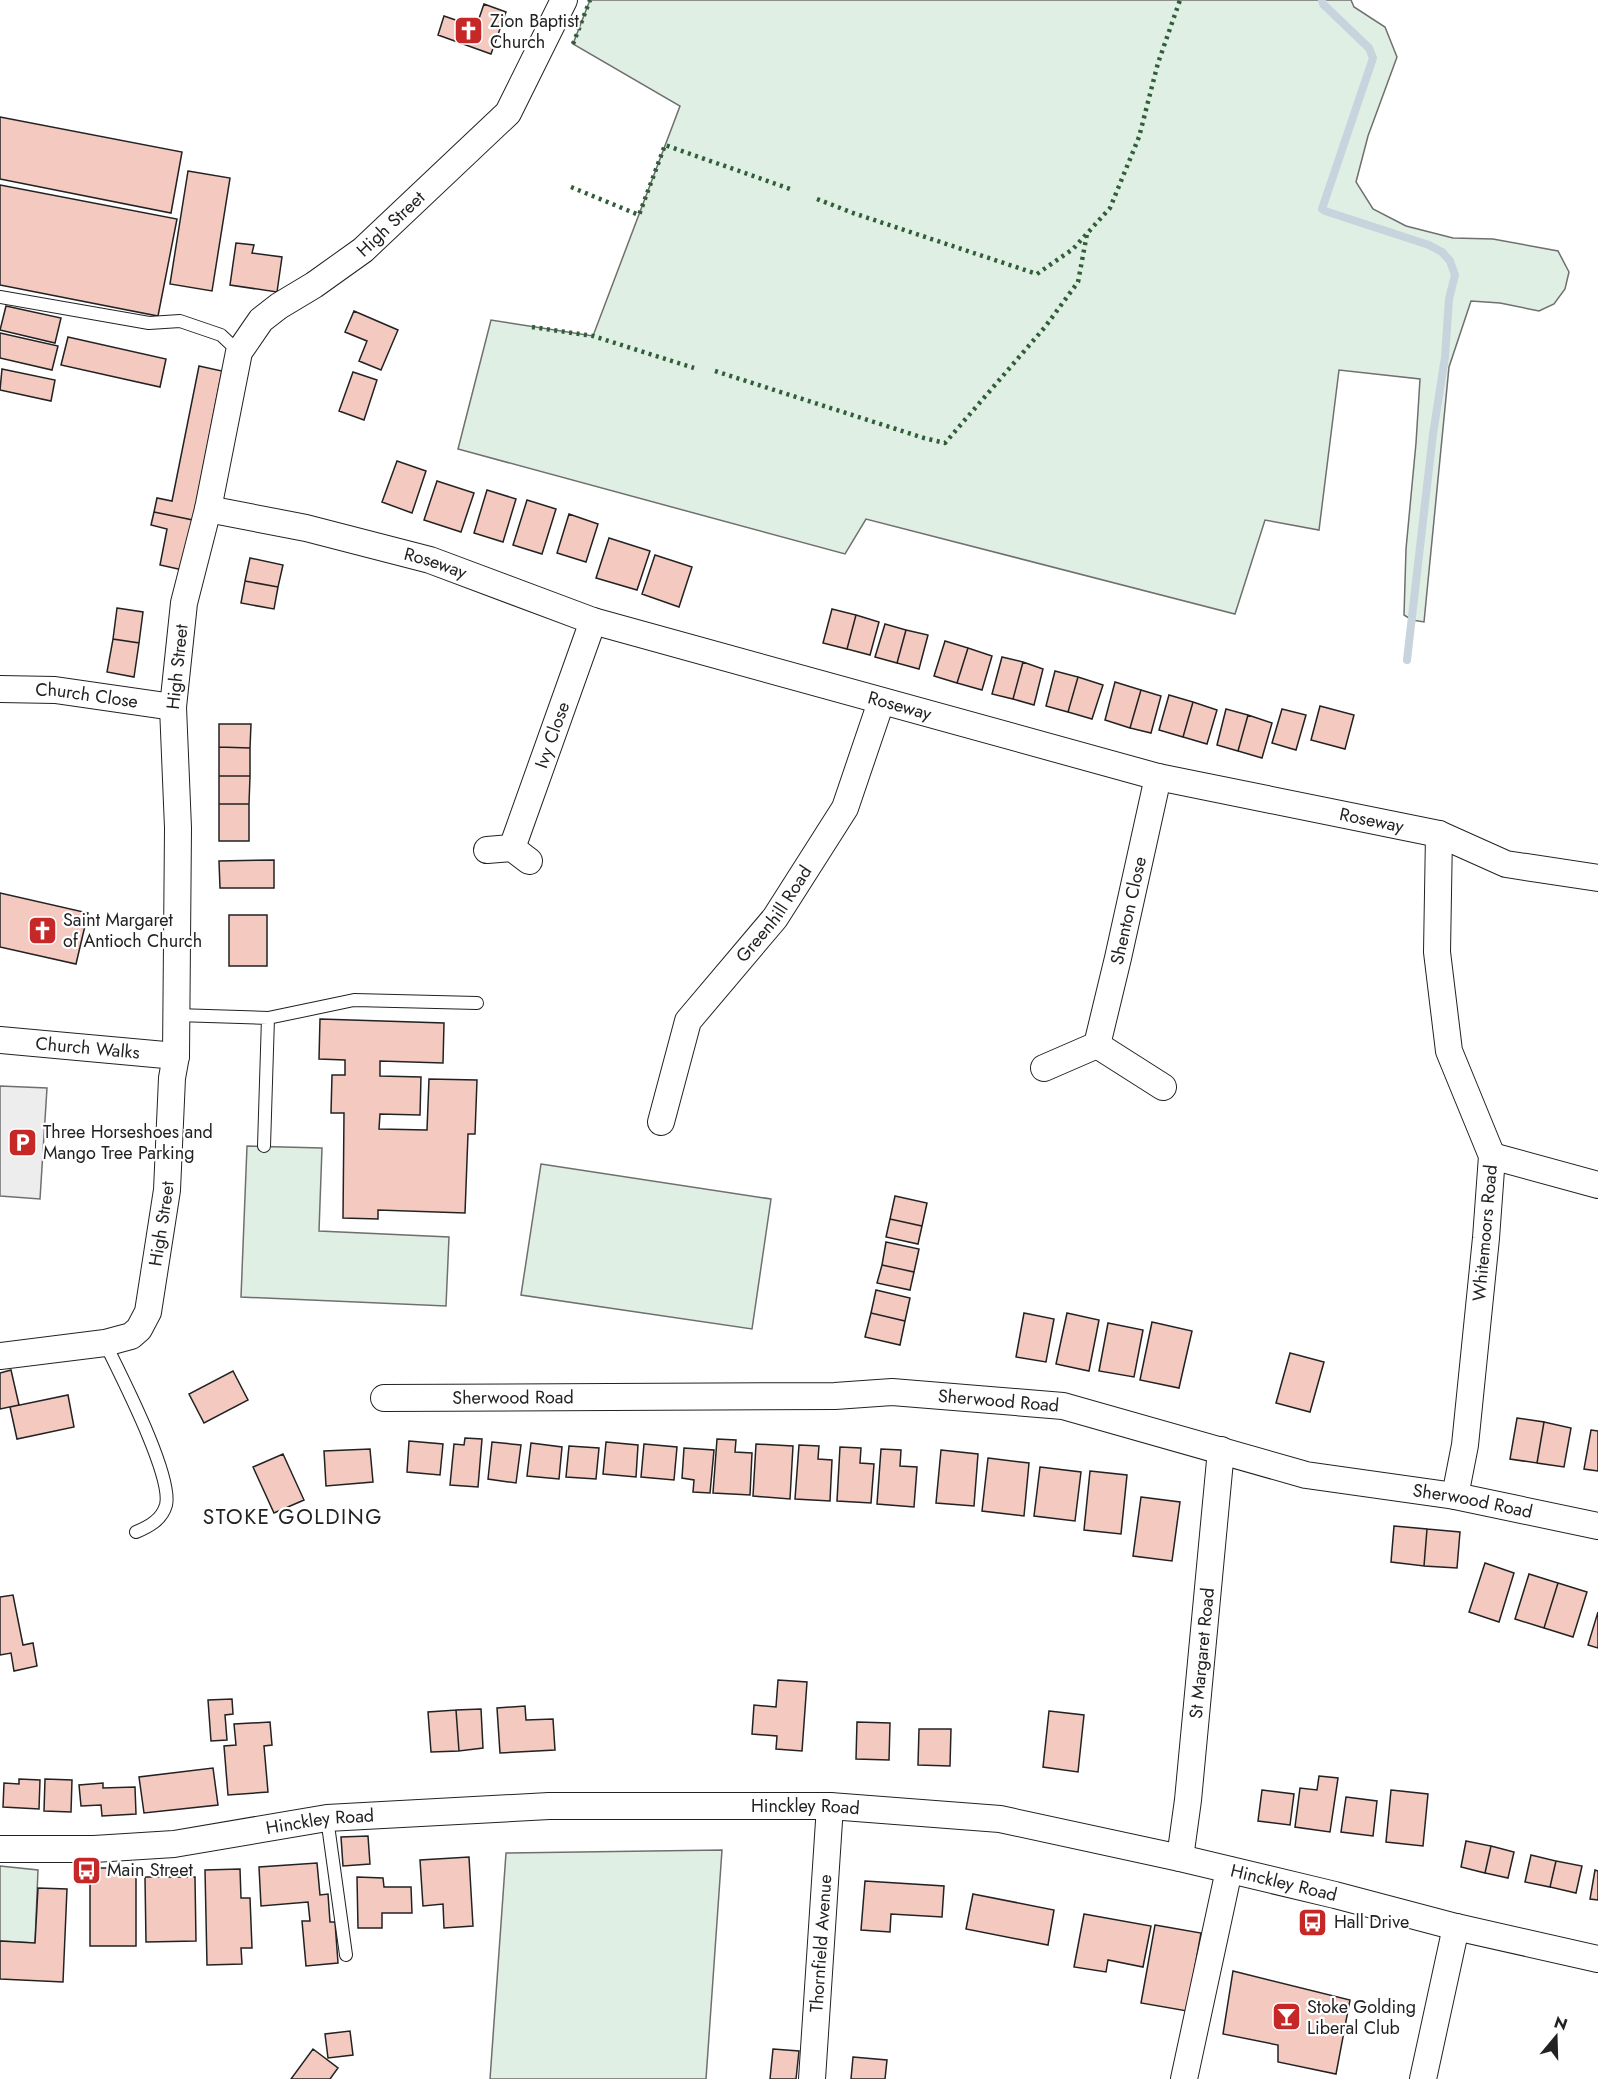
<svg xmlns="http://www.w3.org/2000/svg" width="1598" height="2079" font-family="Jost,sans-serif">
  <style>
    .green { fill: #e0efe3; stroke: #6f6f6f; stroke-width: 1.5 }
    .parking { fill: #ededed; stroke: #6f6f6f; stroke-width: 1.5 }
    .lines { fill: none; stroke-linecap: round; stroke-linejoin: round }
    .stream { stroke: #c7d3dd; stroke-width: 8 }
    .building { fill: #f3c9c0; stroke: #222; stroke-width: 1.5 }
    .lane-casing { stroke: #222; stroke-width: 14 }
    .street-casing { stroke: #222; stroke-width: 28 }
    .lane { stroke: #fff; stroke-width: 12 }
    .street { stroke: #fff; stroke-width: 26 }
    .hedge { stroke: #2f5e38; stroke-width: 4.5; stroke-dasharray: 3 4.5; stroke-linecap: butt }
    .labels { text-anchor: middle; dominant-baseline: central; stroke-width: 4.5; stroke-linejoin: round; paint-order: stroke }
    .poi-label { font-size: 18px; fill: #222; stroke: #fff; text-anchor: start }
    .street-label { font-size: 18px; fill: #222; stroke: #fff }
    .quarter-label { font-size: 21px; letter-spacing: 1.5px; fill: #222; stroke: #fff }
  </style>
  <rect width="100%" height="100%" fill="#fff"/>
  <path class="green" d="M 590,0 L 1351,0 L 1354,7 L 1385,27 L 1397,57 L 1368,136 L 1356,182 L 1373,209 L 1406,226 L 1453,238 L 1493,239 L 1558,251 L 1569,272 L 1565,289 L 1554,304 L 1539,311 L 1500,303 L 1471,301 L 1449,367 L 1424,622 L 1412,620 L 1404,615 L 1406,549 L 1416,443 L 1420,379 L 1339,370 L 1319,530 L 1265,520 L 1235,614 L 866,519 L 845,554 L 458,449 L 491,320 L 593,336 L 680,106 L 573,44 Z
    M 247,1146 L 322,1148 L 319,1231 L 449,1237 L 446,1306 L 241,1297 Z
    M 541,1164 L 771,1199 L 752,1329 L 521,1295 Z
    M 722,1850 L 706,2079 L 490,2079 L 506,1853 Z
    M 0,1866 L 38,1870 L 35,1943 L 0,1941 Z"/>
  <path class="parking" d="M 0,1086 L 47,1088 L 40,1199 L 0,1196 Z"/>
  <g class="lines">
    <path class="stream" d="M 1322,0 L 1323,4 L 1369,48 L 1373,58 L 1322,209 L 1325,211 L 1429,245 L 1442,252 L 1450,261 L 1455,275 L 1449,299 L 1445,357 L 1433,434 L 1407,660"/>
  </g>
  <path class="building" d="M 484,4 L 506,12 L 491,54 L 438,35 L 444,16 L 476,27 Z
    M 0,117 L 182,152 L 171,213 L 0,179 Z
    M 188,171 L 230,178 L 212,291 L 170,284 Z
    M 0,185 L 177,219 L 158,316 L 0,285 Z
    M 236,243 L 254,245 L 252,253 L 282,257 L 277,292 L 230,285 Z
    M 6,306 L 61,318 L 55,343 L 0,330 Z
    M 354,311 L 398,330 L 381,370 L 359,361 L 367,341 L 345,332 Z
    M 0,333 L 58,346 L 52,370 L 0,358 Z
    M 68,337 L 166,359 L 160,387 L 61,365 Z
    M 199,366 L 222,371 L 193,520 L 154,512 L 157,498 L 172,501 Z
    M 2,369 L 55,380 L 51,401 L 0,390 Z
    M 353,372 L 377,380 L 364,420 L 339,411 Z
    M 397,461 L 426,471 L 412,513 L 382,502 Z
    M 437,481 L 474,493 L 461,532 L 424,520 Z
    M 487,490 L 516,499 L 503,542 L 474,533 Z
    M 527,500 L 556,509 L 542,554 L 513,545 Z
    M 154,512 L 193,520 L 183,570 L 160,565 L 167,529 L 151,525 Z
    M 569,514 L 598,524 L 586,562 L 557,553 Z
    M 609,538 L 650,551 L 637,590 L 596,578 Z
    M 655,555 L 692,567 L 679,607 L 642,594 Z
    M 250,558 L 283,565 L 278,587 L 245,581 Z
    M 245,581 L 278,587 L 274,609 L 241,603 Z
    M 117,608 L 143,612 L 139,643 L 113,639 Z
    M 832,609 L 856,615 L 847,649 L 823,643 Z
    M 856,615 L 879,622 L 870,655 L 847,649 Z
    M 885,624 L 906,630 L 897,663 L 875,657 Z
    M 906,630 L 928,635 L 919,669 L 897,663 Z
    M 113,639 L 139,643 L 134,677 L 107,672 Z
    M 945,641 L 968,648 L 957,683 L 934,676 Z
    M 968,648 L 992,656 L 982,690 L 957,683 Z
    M 1002,657 L 1023,662 L 1013,699 L 992,694 Z
    M 1023,662 L 1043,669 L 1034,705 L 1013,699 Z
    M 1055,671 L 1078,677 L 1068,712 L 1046,706 Z
    M 1078,677 L 1103,685 L 1092,719 L 1068,712 Z
    M 1115,682 L 1141,690 L 1130,728 L 1105,720 Z
    M 1141,690 L 1161,696 L 1151,733 L 1130,728 Z
    M 1169,695 L 1193,702 L 1183,737 L 1159,730 Z
    M 1193,702 L 1217,710 L 1207,744 L 1183,737 Z
    M 1320,706 L 1354,715 L 1345,749 L 1311,740 Z
    M 1226,709 L 1248,715 L 1238,751 L 1217,745 Z
    M 1282,709 L 1306,715 L 1296,750 L 1272,743 Z
    M 1248,715 L 1272,723 L 1262,758 L 1238,751 Z
    M 219,724 L 251,724 L 250,748 L 219,747 Z
    M 219,747 L 250,748 L 250,776 L 219,776 Z
    M 219,776 L 250,776 L 249,804 L 219,804 Z
    M 219,804 L 249,804 L 249,841 L 219,841 Z
    M 274,860 L 274,888 L 220,888 L 219,861 Z
    M 0,893 L 88,913 L 76,964 L 0,947 Z
    M 229,915 L 267,915 L 267,966 L 229,966 Z
    M 320,1019 L 444,1023 L 443,1063 L 380,1061 L 380,1076 L 421,1077 L 420,1115 L 380,1114 L 379,1129 L 427,1130 L 429,1079 L 477,1080 L 475,1134 L 468,1134 L 465,1213 L 378,1210 L 378,1219 L 343,1218 L 344,1113 L 331,1113 L 332,1075 L 345,1075 L 345,1060 L 319,1059 Z
    M 895,1196 L 927,1203 L 922,1226 L 890,1219 Z
    M 890,1219 L 922,1226 L 918,1244 L 886,1237 Z
    M 886,1242 L 919,1249 L 914,1272 L 882,1265 Z
    M 882,1265 L 914,1272 L 910,1290 L 877,1283 Z
    M 876,1290 L 910,1298 L 905,1321 L 871,1313 Z
    M 871,1313 L 905,1321 L 900,1345 L 865,1337 Z
    M 1024,1313 L 1054,1319 L 1046,1362 L 1016,1357 Z
    M 1067,1313 L 1099,1320 L 1089,1371 L 1056,1364 Z
    M 1152,1322 L 1192,1331 L 1179,1388 L 1140,1380 Z
    M 1108,1323 L 1143,1330 L 1134,1377 L 1099,1371 Z
    M 1290,1353 L 1324,1362 L 1310,1412 L 1276,1403 Z
    M 11,1370 L 19,1405 L 0,1409 L 0,1373 Z
    M 233,1371 L 248,1400 L 204,1423 L 189,1394 Z
    M 68,1395 L 74,1427 L 17,1439 L 10,1407 Z
    M 1517,1418 L 1544,1422 L 1537,1463 L 1510,1459 Z
    M 1544,1422 L 1571,1428 L 1564,1467 L 1537,1463 Z
    M 1591,1430 L 1598,1431 L 1598,1471 L 1584,1469 Z
    M 465,1438 L 482,1439 L 478,1487 L 450,1485 L 454,1444 L 464,1445 Z
    M 717,1439 L 736,1440 L 735,1452 L 752,1453 L 750,1495 L 713,1493 Z
    M 409,1441 L 443,1444 L 440,1475 L 407,1472 Z
    M 492,1442 L 521,1445 L 516,1483 L 488,1479 Z
    M 606,1442 L 638,1445 L 636,1477 L 603,1474 Z
    M 531,1443 L 562,1447 L 559,1479 L 527,1476 Z
    M 644,1444 L 677,1447 L 674,1480 L 641,1477 Z
    M 756,1444 L 793,1446 L 790,1499 L 753,1496 Z
    M 799,1445 L 819,1446 L 818,1459 L 832,1460 L 830,1501 L 795,1499 Z
    M 569,1446 L 599,1448 L 596,1479 L 566,1477 Z
    M 840,1447 L 861,1448 L 860,1463 L 874,1464 L 871,1503 L 837,1501 Z
    M 684,1448 L 714,1450 L 710,1493 L 693,1492 L 694,1480 L 682,1478 Z
    M 370,1449 L 373,1482 L 326,1486 L 324,1451 Z
    M 881,1449 L 901,1450 L 900,1466 L 917,1467 L 914,1507 L 877,1504 Z
    M 941,1450 L 978,1454 L 974,1506 L 936,1503 Z
    M 283,1454 L 304,1500 L 274,1513 L 253,1467 Z
    M 988,1458 L 1029,1463 L 1024,1516 L 982,1511 Z
    M 1040,1467 L 1081,1472 L 1075,1521 L 1034,1516 Z
    M 1090,1471 L 1127,1475 L 1121,1534 L 1084,1530 Z
    M 1141,1497 L 1180,1502 L 1172,1561 L 1133,1556 Z
    M 1394,1526 L 1427,1529 L 1424,1566 L 1391,1562 Z
    M 1427,1529 L 1460,1532 L 1457,1568 L 1424,1566 Z
    M 1485,1563 L 1514,1573 L 1499,1622 L 1469,1612 Z
    M 1529,1574 L 1558,1583 L 1544,1628 L 1515,1619 Z
    M 1558,1583 L 1587,1592 L 1573,1637 L 1544,1628 Z
    M 13,1595 L 23,1645 L 33,1643 L 37,1666 L 14,1671 L 11,1653 L 0,1655 L 0,1597 Z
    M 1598,1612 L 1598,1648 L 1588,1645 Z
    M 778,1680 L 807,1682 L 802,1751 L 776,1749 L 777,1736 L 752,1734 L 754,1705 L 776,1707 Z
    M 232,1699 L 233,1714 L 225,1715 L 227,1740 L 211,1741 L 208,1700 Z
    M 525,1706 L 526,1720 L 553,1719 L 555,1750 L 500,1753 L 497,1708 Z
    M 481,1709 L 483,1748 L 459,1751 L 456,1710 Z
    M 456,1710 L 459,1751 L 431,1752 L 428,1712 Z
    M 1049,1711 L 1084,1715 L 1078,1772 L 1043,1767 Z
    M 270,1722 L 272,1745 L 264,1746 L 268,1792 L 228,1795 L 224,1746 L 236,1745 L 234,1724 Z
    M 857,1722 L 890,1723 L 889,1760 L 856,1759 Z
    M 919,1729 L 951,1729 L 950,1766 L 918,1765 Z
    M 213,1768 L 218,1805 L 144,1813 L 139,1777 Z
    M 1319,1776 L 1338,1778 L 1330,1832 L 1295,1827 L 1300,1788 L 1317,1790 Z
    M 19,1779 L 40,1780 L 39,1809 L 3,1807 L 4,1783 L 19,1784 Z
    M 45,1779 L 72,1780 L 71,1812 L 44,1811 Z
    M 103,1783 L 103,1788 L 135,1787 L 136,1814 L 102,1816 L 101,1805 L 81,1806 L 79,1785 Z
    M 1262,1790 L 1294,1794 L 1290,1825 L 1258,1821 Z
    M 1391,1790 L 1428,1794 L 1423,1846 L 1386,1842 Z
    M 1346,1797 L 1377,1801 L 1373,1836 L 1341,1832 Z
    M 368,1836 L 370,1864 L 343,1866 L 341,1837 Z
    M 1466,1841 L 1491,1846 L 1485,1873 L 1461,1867 Z
    M 1491,1846 L 1514,1852 L 1508,1878 L 1485,1873 Z
    M 1531,1855 L 1556,1861 L 1550,1887 L 1525,1882 Z
    M 469,1857 L 473,1926 L 444,1928 L 443,1904 L 423,1906 L 420,1860 Z
    M 1556,1861 L 1582,1866 L 1576,1893 L 1550,1887 Z
    M 317,1863 L 320,1895 L 328,1894 L 330,1922 L 335,1922 L 338,1963 L 306,1966 L 302,1921 L 310,1921 L 308,1902 L 261,1906 L 259,1867 Z
    M 90,1868 L 136,1868 L 136,1946 L 90,1946 Z
    M 240,1869 L 241,1898 L 250,1898 L 252,1948 L 241,1948 L 242,1964 L 207,1965 L 205,1870 Z
    M 1595,1870 L 1598,1871 L 1598,1900 L 1590,1899 Z
    M 145,1877 L 195,1877 L 196,1941 L 146,1942 Z
    M 357,1877 L 383,1878 L 384,1887 L 411,1887 L 412,1913 L 382,1913 L 382,1928 L 358,1928 Z
    M 865,1881 L 944,1886 L 942,1917 L 891,1914 L 890,1932 L 861,1930 Z
    M 38,1888 L 67,1889 L 63,1982 L 0,1979 L 0,1941 L 35,1943 Z
    M 973,1894 L 1054,1910 L 1048,1945 L 966,1929 Z
    M 1084,1914 L 1151,1926 L 1143,1967 L 1108,1960 L 1106,1972 L 1074,1967 Z
    M 1155,1925 L 1201,1933 L 1187,2011 L 1141,2003 Z
    M 1233,1971 L 1350,2000 L 1336,2074 L 1278,2062 L 1278,2045 L 1223,2034 Z
    M 350,2031 L 353,2055 L 328,2058 L 325,2034 Z
    M 313,2049 L 338,2068 L 330,2079 L 291,2079 Z
    M 773,2049 L 799,2051 L 796,2079 L 770,2079 Z
    M 853,2057 L 887,2060 L 885,2079 L 851,2079 Z"/>
  <g class="lines">
    <defs>
      <path id="lane" d="M 0,297 L 149,323 L 180,321 L 221,335 L 239,352
        M 176,1015 L 268,1018 L 354,1000 L 477,1003
        M 264,1146 L 268,1018
        M 105,1343 C 120,1374 173,1476 166,1505 C 162,1520 148,1527 136,1532
        M 327,1818 L 346,1955"/>
      <g id="street">
        <path id="s1" d="M 208,509 L 306,528 L 430,560 L 593,621 L 1158,777 L 1439,834 L 1506,864 L 1598,878"/>
        <path id="s2" d="M 0,689 L 55,690 L 173,707"/>
        <path d="M 1439,834 L 1437,952 L 1449,1051 L 1492,1156 L 1486,1238 L 1465,1445 L 1455,1496"/>
        <path id="s3" d="M 512,848 L 593,621"/>
        <path d="M 487,850 L 512,848 L 529,861"/>
        <path id="s4" d="M 0,1040 L 176,1056"/>
        <path id="s5" d="M 1097,1045 L 1118,958 L 1158,777"/>
        <path d="M 1044,1068 L 1097,1045 L 1163,1087"/>
        <path id="s6" d="M 661,1122 L 688,1021 L 775,918 L 845,808 L 881,702"/>
        <path d="M 1492,1156 L 1598,1185"/>
        <path id="s7" d="M 0,1356 L 105,1343 L 131,1336 L 139,1329 L 148,1312 L 167,1190 L 172,1078 L 176,1056 L 178,828 L 173,707 L 184,603 L 208,509 L 239,352 L 261,320 L 279,306 L 314,285 L 363,250 L 508,113 L 564,0"/>
        <path id="s8" d="M 384,1398 L 835,1396 L 892,1392 L 1063,1406 L 1306,1475 L 1455,1496 L 1598,1526"/>
        <path id="s9" d="M 0,1849 L 94,1849 L 174,1844 L 327,1818 L 549,1806 L 830,1806 L 1000,1819 L 1180,1858 L 1335,1895 L 1456,1927 L 1598,1959"/>
        <path id="s10" d="M 1180,1858 L 1188,1800 L 1221,1450"/>
        <path id="s11" d="M 812,2079 L 830,1806"/>
        <path d="M 1184,2079 L 1229,1870"/>
        <path d="M 1423,2079 L 1456,1927"/>
      </g>
    </defs>
    <use href="#lane" class="lane-casing"/>
    <use href="#street" class="street-casing"/>
    <use href="#lane" class="lane"/>
    <use href="#street" class="street"/>
    <path class="hedge" d="M 573,44 L 590,0
      M 571,187 L 639,215 L 665,145 L 793,190
      M 817,199 L 853,213 L 1037,274 L 1073,249 L 1110,208 L 1139,137 L 1158,63 L 1180,0
      M 532,327 L 593,336 L 694,368
      M 715,371 L 924,438 L 945,443 L 1045,327 L 1078,282 L 1087,234"/>
  </g>
  <defs>
    <symbol id="church-square" viewBox="-11 -11 22 22"><rect x="-9" y="-9" width="18" height="18" rx="4" fill="#c62828" stroke="#fff"/><path d="M-1.2-6h2.4v3.5h3.3v2.4h-3.3V6h-2.4V-.1h-3.3v-2.4h3.3Z" fill="#fff"/></symbol>
    <symbol id="parking-square" viewBox="-11 -11 22 22"><rect x="-9" y="-9" width="18" height="18" rx="4" fill="#c62828" stroke="#fff"/><path d="M-3.5-5.5H1a3.5 3.5 0 0 1 0 7H-1V5.5H-3.5ZM-1-3.4V-.6H.8a1.4 1.4 0 0 0 0-2.8Z" fill="#fff"/></symbol>
    <symbol id="bus-square" viewBox="-11 -11 22 22"><rect x="-9" y="-9" width="18" height="18" rx="4" fill="#c62828" stroke="#fff"/><path d="M-5-6H5V4H4V6H2V4H-2V6H-4V4H-5ZM-3.5-4V0h7V-4ZM-3.5 1.2v1.5H-2V1.2ZM2 1.2v1.5H3.5V1.2Z" fill="#fff"/></symbol>
    <symbol id="bar-square" viewBox="-11 -11 22 22"><rect x="-9" y="-9" width="18" height="18" rx="4" fill="#c62828" stroke="#fff"/><path d="M-6-5H6L.8 .8V4.5H3.5V6h-7V4.5H-.8V.8Z" fill="#fff"/></symbol>
  </defs>
  <g fill-rule="evenodd">
    <use href="#church-square" x="452" y="14" width="33" height="33"/>
    <use href="#church-square" x="26" y="914" width="33" height="33"/>
    <use href="#parking-square" x="6" y="1126" width="33" height="33"/>
    <use href="#bus-square" x="70" y="1854" width="33" height="33"/>
    <use href="#bus-square" x="1296" y="1906" width="33" height="33"/>
    <use href="#bar-square" x="1270" y="2000" width="33" height="33"/>
  </g>
  <g class="labels">
    <g class="poi-label">
      <text x="490" y="21">Zion Baptist<tspan x="490" dy="21">Church</tspan></text>
      <text x="63" y="920">Saint Margaret<tspan x="63" dy="21">of Antioch Church</tspan></text>
      <text x="43" y="1132">Three Horseshoes and<tspan x="43" dy="21">Mango Tree Parking</tspan></text>
      <text x="107" y="1870">Main Street</text>
      <text x="1334" y="1922">Hall Drive</text>
      <text x="1307" y="2007">Stoke Golding<tspan x="1307" dy="21">Liberal Club</tspan></text>
    </g>
    <g class="street-label">
      <text stroke="none"><textPath href="#s7" startOffset="1332">High Street</textPath></text>
      <text stroke="none"><textPath href="#s1" startOffset="234">Roseway</textPath></text>
      <text stroke="none"><textPath href="#s7" startOffset="810">High Street</textPath></text>
      <text stroke="none"><textPath href="#s2" startOffset="87">Church Close</textPath></text>
      <text stroke="none"><textPath href="#s1" startOffset="720">Roseway</textPath></text>
      <text stroke="none"><textPath href="#s3" startOffset="120">Ivy Close</textPath></text>
      <text stroke="none"><textPath href="#s1" startOffset="1206">Roseway</textPath></text>
      <text stroke="none"><textPath href="#s5" startOffset="138">Shenton Close</textPath></text>
      <text stroke="none"><textPath href="#s6" startOffset="242">Greenhill Road</textPath></text>
      <text stroke="none"><textPath href="#s4" startOffset="88">Church Walks</textPath></text>
      <text stroke="none"><textPath href="#s7" startOffset="252">High Street</textPath></text>
      <text transform="translate(1485 1233) rotate(-85)">Whitemoors Road</text>
      <text stroke="none"><textPath href="#s8" startOffset="129">Sherwood Road</textPath></text>
      <text stroke="none"><textPath href="#s8" startOffset="615">Sherwood Road</textPath></text>
      <text stroke="none"><textPath href="#s8" startOffset="1101">Sherwood Road</textPath></text>
      <text stroke="none"><textPath href="#s10" startOffset="206">St Margaret Road</textPath></text>
      <text stroke="none"><textPath href="#s9" startOffset="808">Hinckley Road</textPath></text>
      <text stroke="none"><textPath href="#s9" startOffset="322">Hinckley Road</textPath></text>
      <text stroke="none"><textPath href="#s9" startOffset="1294">Hinckley Road</textPath></text>
      <text stroke="none"><textPath href="#s11" startOffset="136">Thornfield Avenue</textPath></text>
    </g>
    <g class="quarter-label">
      <text x="293" y="1517">STOKE GOLDING</text>
    </g>
  </g>
  <g transform="translate(1556 2037) rotate(19)" stroke="#ffffff" stroke-width="4.5" paint-order="stroke">
  <path d="M0-4.5L10 22L0 15L-10 22Z" fill="#222222"/>
  <text y="-9" font-size="16" font-weight="bold" text-anchor="middle" fill="#222222">N</text>
  </g>
</svg>
